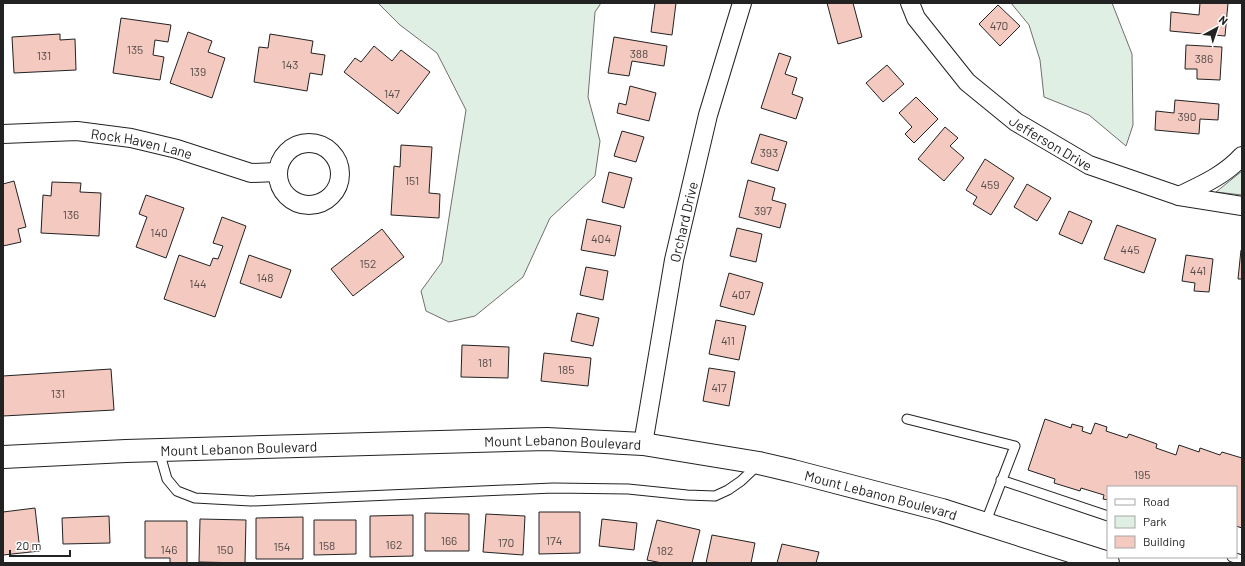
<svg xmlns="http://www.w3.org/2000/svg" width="1245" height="566" font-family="Barlow,sans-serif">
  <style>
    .green { fill: #e0efe3; stroke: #6f6f6f }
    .building { fill: #f3c9c0; stroke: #222 }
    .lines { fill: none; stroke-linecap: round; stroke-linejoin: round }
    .service-casing { stroke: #222; stroke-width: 11 }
    .minor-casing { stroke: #222; stroke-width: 20 }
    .tertiary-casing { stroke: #222; stroke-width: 24 }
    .service { stroke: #fff; stroke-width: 9 }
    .minor { stroke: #fff; stroke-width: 18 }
    .tertiary { stroke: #fff; stroke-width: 22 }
    .labels { text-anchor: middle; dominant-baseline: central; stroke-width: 3; stroke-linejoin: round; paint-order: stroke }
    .number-label { font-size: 12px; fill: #564c4a }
    .street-label { font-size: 14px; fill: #222; stroke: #fff }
  </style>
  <rect width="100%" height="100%" fill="#fff"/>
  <path class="green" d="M 378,3 L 601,3 L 595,12 L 588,97 L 600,141 L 595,176 L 550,218 L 523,277 L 475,316 L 449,322 L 426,311 L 421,291 L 442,262 L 466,110 L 437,53 L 400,25 Z
    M 1011,3 L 1112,3 L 1132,54 L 1133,125 L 1126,146 L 1089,115 L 1044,97 L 1040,60 L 1029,25 Z
    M 1242,171 L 1242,195 L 1216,192 Z"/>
  <path class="building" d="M 655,3 L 676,3 L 672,35 L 651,32 Z
    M 827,3 L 853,3 L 862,37 L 838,44 Z
    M 1200,3 L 1228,3 L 1225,36 L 1170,31 L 1171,12 L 1199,15 Z
    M 998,5 L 1020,26 L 1000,46 L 979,24 Z
    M 121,18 L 171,25 L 168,42 L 155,40 L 153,55 L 164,57 L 160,80 L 113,73 Z
    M 188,32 L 212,41 L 208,52 L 225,58 L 212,98 L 170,83 Z
    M 60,34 L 60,40 L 75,39 L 76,70 L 14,73 L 12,37 Z
    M 270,34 L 313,41 L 311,53 L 325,55 L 322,75 L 310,73 L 307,91 L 254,82 L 259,47 L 268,48 Z
    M 614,37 L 667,46 L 664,66 L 632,61 L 629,76 L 608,73 Z
    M 1186,45 L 1222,47 L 1220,80 L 1197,79 L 1197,69 L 1185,69 Z
    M 374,46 L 392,61 L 401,50 L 430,72 L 398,114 L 344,72 L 355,58 L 361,62 Z
    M 779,53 L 791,57 L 785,74 L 797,78 L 792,94 L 803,98 L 796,119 L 761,108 Z
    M 887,65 L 904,84 L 883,102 L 866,83 Z
    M 630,86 L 656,93 L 649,121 L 617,113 L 619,103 L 626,105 Z
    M 916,97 L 938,119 L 914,143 L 905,134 L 912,127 L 899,113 Z
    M 1175,100 L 1219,104 L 1218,120 L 1200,119 L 1199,134 L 1155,130 L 1156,111 L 1174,113 Z
    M 945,127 L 958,138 L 950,146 L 964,158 L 944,181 L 918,159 Z
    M 622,131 L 644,137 L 636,162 L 614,156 Z
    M 760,134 L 787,142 L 778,171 L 751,163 Z
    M 401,145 L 432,147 L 429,193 L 440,194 L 439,218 L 391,215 L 394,166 L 400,167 Z
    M 985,159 L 1014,178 L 991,215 L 973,204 L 977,197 L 966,190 Z
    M 609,172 L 632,178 L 624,208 L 602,202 Z
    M 748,180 L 775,188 L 772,200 L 786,204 L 780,228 L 739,217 Z
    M 14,181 L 26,227 L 18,229 L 21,242 L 3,246 L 3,184 Z
    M 52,182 L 81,183 L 80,192 L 101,193 L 99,236 L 41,233 L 43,195 L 51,196 Z
    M 1027,184 L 1051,198 L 1037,221 L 1014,207 Z
    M 146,195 L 184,208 L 166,258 L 136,247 L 147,217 L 139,214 Z
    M 1069,211 L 1092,221 L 1082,244 L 1059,234 Z
    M 222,217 L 246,226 L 215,317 L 164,299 L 179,255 L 210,266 L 213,258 L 218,259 L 223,246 L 213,243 Z
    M 587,219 L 621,226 L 615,256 L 581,250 Z
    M 1117,225 L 1156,239 L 1144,273 L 1104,259 Z
    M 737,228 L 762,234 L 756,262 L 730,256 Z
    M 382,229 L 404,257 L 353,296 L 331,269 Z
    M 1241,250 L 1242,250 L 1242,279 L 1238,279 Z
    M 249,255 L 291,270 L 281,298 L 240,283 Z
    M 1186,255 L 1213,259 L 1209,292 L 1194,291 L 1195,283 L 1182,281 Z
    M 586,267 L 608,271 L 603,300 L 580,295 Z
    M 729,273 L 763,283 L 754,315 L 720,306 Z
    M 577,313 L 599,318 L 593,346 L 571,341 Z
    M 716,320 L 746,326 L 739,360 L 709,354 Z
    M 462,345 L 509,347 L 508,378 L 461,377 Z
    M 544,353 L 591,358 L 588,386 L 541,381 Z
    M 709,368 L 735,372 L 729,406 L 703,401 Z
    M 111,369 L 114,410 L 3,416 L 3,376 Z
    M 1045,419 L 1071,428 L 1072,424 L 1083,427 L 1082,431 L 1091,434 L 1095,423 L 1107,427 L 1106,431 L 1127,438 L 1129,434 L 1157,444 L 1156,448 L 1176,455 L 1179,445 L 1199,452 L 1200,448 L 1220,455 L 1222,452 L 1242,458 L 1242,528 L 1236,526 L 1236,487 L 1108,487 L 1108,500 L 1103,499 L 1104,495 L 1081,488 L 1080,491 L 1054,483 L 1055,479 L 1028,470 Z
    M 35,508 L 40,551 L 3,555 L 3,512 Z
    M 539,512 L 580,512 L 580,553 L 539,554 Z
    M 425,513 L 469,514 L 469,551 L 425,551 Z
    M 486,514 L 525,516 L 523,555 L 483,552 Z
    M 413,515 L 413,556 L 370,557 L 370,516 Z
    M 109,516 L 110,543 L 63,544 L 62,518 Z
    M 303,517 L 303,559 L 256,559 L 256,518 Z
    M 200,519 L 246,520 L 245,563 L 199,562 Z
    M 602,519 L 637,523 L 634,550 L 599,546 Z
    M 314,520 L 356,520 L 356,554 L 314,555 Z
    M 657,520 L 700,530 L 692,563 L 662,563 L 647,560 Z
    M 145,521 L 187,521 L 187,563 L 170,563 L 170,558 L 145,558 Z
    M 712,535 L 755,543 L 751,563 L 706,563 Z
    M 782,544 L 819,552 L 816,563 L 777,563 Z"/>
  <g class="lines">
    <defs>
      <path id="service" d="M 907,419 L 1015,446 L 985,524
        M 159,451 L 167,479 L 177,491 L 195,498 L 251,501 L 553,488 L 628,489 L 687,495 L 715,496 L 728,490 L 741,481 L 758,465
        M 1001,480 L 1108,516
        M 1232,557 L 1242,560"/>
      <g id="minor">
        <path id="s1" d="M 910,3 L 916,18 L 967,82 L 1016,122 L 1089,165 L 1179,196 L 1242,206"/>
        <path id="s2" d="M 3,134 L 77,131 L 131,138 L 177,149 L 251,173 L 277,172"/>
        <circle cx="309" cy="174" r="31"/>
        <path d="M 1179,196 C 1202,185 1225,175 1242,156"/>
        <path id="s3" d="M 643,444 L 674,260 L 708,115 L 742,3"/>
      </g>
      <g id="tertiary">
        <path id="s4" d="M 3,457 L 126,451 L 547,439 L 643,444 L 759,463 L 793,471 L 942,510 L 1108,563"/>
      </g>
    </defs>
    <use href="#service" class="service-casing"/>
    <use href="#minor" class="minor-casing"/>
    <use href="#tertiary" class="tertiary-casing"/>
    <use href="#service" class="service"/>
    <use href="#minor" class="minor"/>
    <use href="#tertiary" class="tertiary"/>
  </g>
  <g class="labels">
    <g class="number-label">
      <text x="999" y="25">470</text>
      <text x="135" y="49">135</text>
      <text x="639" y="53">388</text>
      <text x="44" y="55">131</text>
      <text x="1204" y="58">386</text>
      <text x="290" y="64">143</text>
      <text x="198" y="71">139</text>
      <text x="392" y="93">147</text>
      <text x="1187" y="116">390</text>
      <text x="769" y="152">393</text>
      <text x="412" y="180">151</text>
      <text x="990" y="184">459</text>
      <text x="763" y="210">397</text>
      <text x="71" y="214">136</text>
      <text x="159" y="232">140</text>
      <text x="601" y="238">404</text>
      <text x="1130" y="249">445</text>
      <text x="368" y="263">152</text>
      <text x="1198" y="270">441</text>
      <text x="265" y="277">148</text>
      <text x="198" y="283">144</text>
      <text x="741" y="294">407</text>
      <text x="728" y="340">411</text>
      <text x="485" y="362">181</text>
      <text x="566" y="369">185</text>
      <text x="719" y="387">417</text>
      <text x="58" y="393">131</text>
      <text x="1142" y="474">195</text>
      <text x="449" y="540">166</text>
      <text x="554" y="540">174</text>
      <text x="506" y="542">170</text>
      <text x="394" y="544">162</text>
      <text x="327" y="545">158</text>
      <text x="282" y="546">154</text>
      <text x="169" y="549">146</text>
      <text x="225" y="549">150</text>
      <text x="665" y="550">182</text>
    </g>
    <g class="street-label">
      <text stroke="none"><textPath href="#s1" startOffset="202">Jefferson Drive</textPath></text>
      <text stroke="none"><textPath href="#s2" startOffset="140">Rock Haven Lane</textPath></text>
      <text stroke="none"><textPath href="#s3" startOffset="226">Orchard Drive</textPath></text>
      <text stroke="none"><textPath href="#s4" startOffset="560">Mount Lebanon Boulevard</textPath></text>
      <text stroke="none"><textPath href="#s4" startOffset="236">Mount Lebanon Boulevard</textPath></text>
      <text stroke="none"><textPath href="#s4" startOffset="884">Mount Lebanon Boulevard</textPath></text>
    </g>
  </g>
  <rect width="1245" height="566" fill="none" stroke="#222222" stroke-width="8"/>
  <rect x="1107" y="486" width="130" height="72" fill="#ffffff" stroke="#a7a7a7"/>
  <rect x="1115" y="499" width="20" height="6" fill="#ffffff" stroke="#a7a7a7"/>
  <text x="1143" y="506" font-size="12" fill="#222222">Road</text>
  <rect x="1115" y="516" width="20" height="12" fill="#e0efe3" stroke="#a7a7a7"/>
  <text x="1143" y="526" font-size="12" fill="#222222">Park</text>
  <rect x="1115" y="536" width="20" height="12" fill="#f3c9c0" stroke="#a7a7a7"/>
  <text x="1143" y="546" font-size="12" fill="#222222">Building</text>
  <g transform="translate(1217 28) rotate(40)" stroke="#ffffff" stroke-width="3" paint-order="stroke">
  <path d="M0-3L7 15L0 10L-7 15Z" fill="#222222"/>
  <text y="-6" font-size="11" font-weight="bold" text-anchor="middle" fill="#222222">N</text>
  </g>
  <path d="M10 550v6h60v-6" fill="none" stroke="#222222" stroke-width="2"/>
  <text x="16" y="550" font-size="12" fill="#222222" stroke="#ffffff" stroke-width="3" paint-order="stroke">20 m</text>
</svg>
